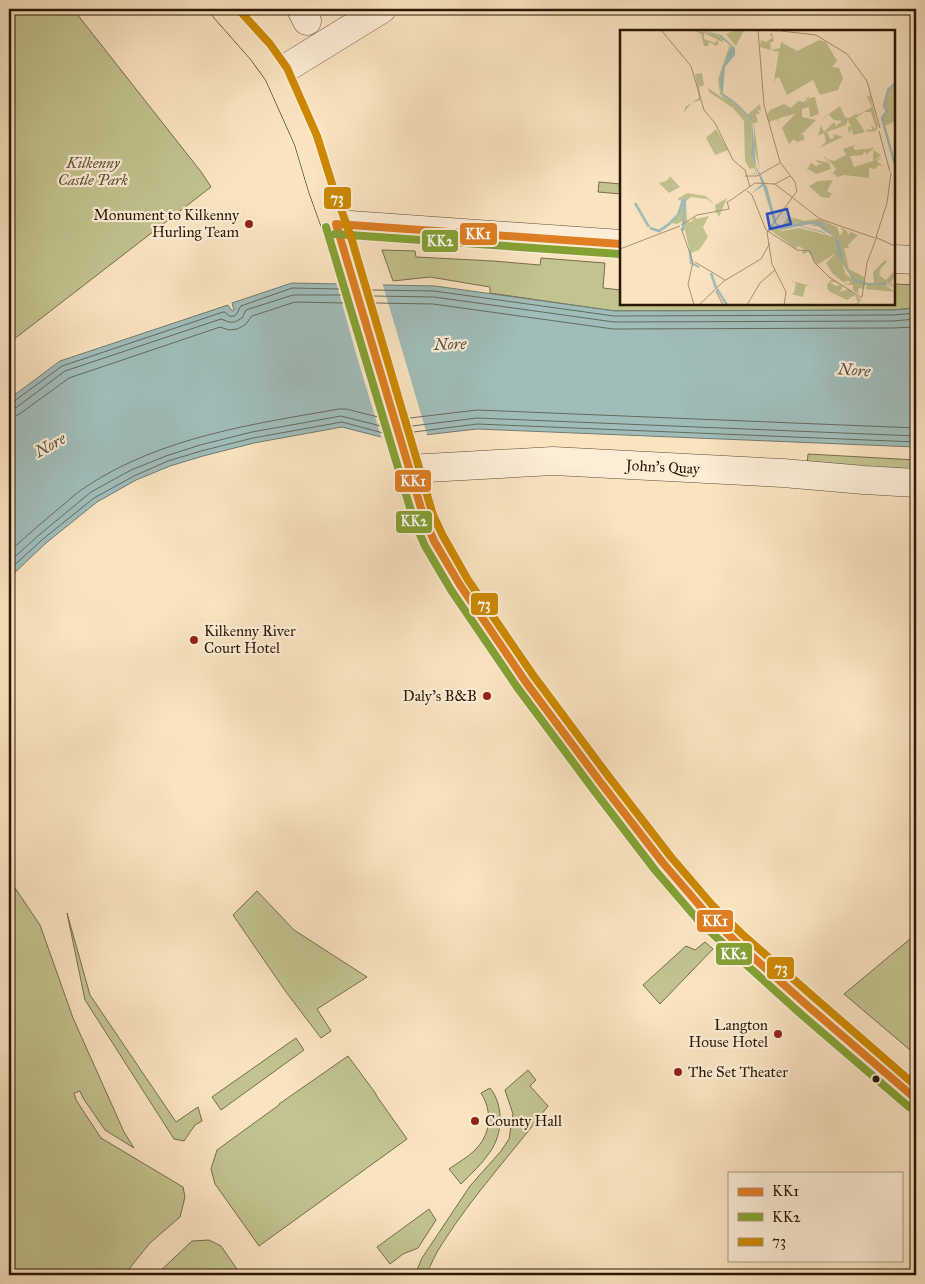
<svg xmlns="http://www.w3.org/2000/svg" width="925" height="1284" font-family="'IM FELL Great Primer',serif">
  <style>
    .green { fill: #c2c38f; stroke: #766d4a }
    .water { fill: #a0bdba; stroke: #707b71 }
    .pier { fill: #fae4c0 }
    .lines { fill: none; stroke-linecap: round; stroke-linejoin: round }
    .shore { stroke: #646a5f; stroke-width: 1 }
    .minor-casing { stroke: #5d4a33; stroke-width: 29 }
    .major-casing { stroke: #291704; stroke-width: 29 }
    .minor { stroke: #fcedd6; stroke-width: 28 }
    .major { stroke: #fae4c0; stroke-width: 28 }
    .bus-1-casing { stroke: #fcedd6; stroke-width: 11 }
    .bus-2-casing { stroke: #fcedd6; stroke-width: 11 }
    .bus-3-casing { stroke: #fcedd6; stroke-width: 11 }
    .bus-1 { stroke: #df7e22; stroke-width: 8 }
    .bus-2 { stroke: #84a134; stroke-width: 8 }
    .bus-3 { stroke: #ce8901; stroke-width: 8 }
    .poi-dot { fill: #8f2418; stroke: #fcedd6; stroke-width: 2 }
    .bus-dot { fill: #291704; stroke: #fcedd6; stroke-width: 2 }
    .labels { text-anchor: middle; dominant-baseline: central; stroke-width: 4.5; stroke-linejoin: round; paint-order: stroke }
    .park-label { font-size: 15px; font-style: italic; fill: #5f5335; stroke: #fcedd6 }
    .poi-label { font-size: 15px; fill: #291704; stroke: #fcedd6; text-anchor: end }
    .street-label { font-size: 15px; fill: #291704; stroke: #fcedd6 }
    .water-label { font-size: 16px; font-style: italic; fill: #535144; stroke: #fcedd6 }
    .inset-river { fill: none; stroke: #a0bdba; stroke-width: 2.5 }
    .inset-road { fill: none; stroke: #a69275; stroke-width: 1 }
    .view { fill: #1d4ed8; fill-opacity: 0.15; stroke: #1d4ed8; stroke-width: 2.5 }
    .inset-edge { fill: none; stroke: #291704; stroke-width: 2.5 }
    .line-badge { stroke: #fcedd6; stroke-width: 2 }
    .badge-label { font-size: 14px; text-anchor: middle; font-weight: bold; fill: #fff }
  </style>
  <rect width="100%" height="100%" fill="#fae4c0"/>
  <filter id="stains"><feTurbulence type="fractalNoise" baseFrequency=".004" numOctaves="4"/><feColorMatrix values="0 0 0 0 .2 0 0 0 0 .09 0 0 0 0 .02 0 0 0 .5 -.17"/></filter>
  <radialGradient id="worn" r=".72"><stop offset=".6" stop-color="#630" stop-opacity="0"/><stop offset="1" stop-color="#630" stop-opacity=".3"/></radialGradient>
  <path class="green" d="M 9,9 L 73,9 L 202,173 L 211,187 L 9,343 Z
    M 599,182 L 621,184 L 621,194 L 598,192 Z
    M 382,250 L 415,251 L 416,257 L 493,261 L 540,265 L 541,258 L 605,263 L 603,288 L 621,290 L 621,304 L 894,304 L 894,284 L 916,285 L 916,308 L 893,310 L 614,311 L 490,293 L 490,287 L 430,277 L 393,281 Z
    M 808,454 L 916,460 L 916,470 L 807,465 Z
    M 9,879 L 40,925 L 73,1018 L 124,1132 L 134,1148 L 105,1130 L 83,1098 L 80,1091 L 74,1093 L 76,1100 L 101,1138 L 183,1187 L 185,1197 L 180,1217 L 150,1243 L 124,1275 L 9,1275 Z
    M 257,891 L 294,930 L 367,977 L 317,1009 L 331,1031 L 321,1038 L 286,992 L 233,915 Z
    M 67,913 L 90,995 L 176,1122 L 198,1107 L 202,1121 L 195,1125 L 184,1141 L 174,1139 L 85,1000 Z
    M 916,934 L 916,1055 L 844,994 Z
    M 705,942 L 713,949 L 660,1004 L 643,985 L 686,946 L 695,950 Z
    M 296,1038 L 304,1050 L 221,1110 L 212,1097 Z
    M 348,1056 L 376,1094 L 376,1095 L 407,1139 L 259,1246 L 215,1184 L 211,1169 L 217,1150 L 279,1105 L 279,1104 Z
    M 528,1070 L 536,1080 L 530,1086 L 548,1106 C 513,1152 473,1195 442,1244 C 435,1254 431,1265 426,1275 L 415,1275 L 422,1258 L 470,1186 L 501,1151 L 509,1139 L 513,1114 L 505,1090 Z
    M 490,1088 C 504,1105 503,1134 490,1152 C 482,1164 471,1174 461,1184 L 449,1169 C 457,1163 467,1158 474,1151 C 491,1135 493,1112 481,1093 Z
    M 429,1209 L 436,1220 L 418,1248 L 403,1254 L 390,1264 L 377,1247 Z
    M 209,1240 L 221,1246 L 241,1275 L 156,1275 L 192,1241 Z"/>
  <path class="water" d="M 292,283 L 435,286 L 615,311 L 893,310 L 916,308 L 916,447 L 477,429 L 389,439 L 342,427 L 254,443 L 203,456 L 170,466 L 136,480 L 97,502 L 46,543 L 9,578 L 9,399 L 60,361 L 228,305 L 232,311 L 234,310 L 232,303 Z"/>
  <path class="pier" d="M 336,282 L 382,282 L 428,438 L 389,442 L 382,440 L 357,357 Z"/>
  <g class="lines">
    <path class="shore" d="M 371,290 L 434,291 L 614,316 L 893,315 L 916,313
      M 373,296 L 434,297 L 614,322 L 893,321 L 916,319
      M 376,303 L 433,304 L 613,329 L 893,328 L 916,327
      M 9,402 L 13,402 L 62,366 L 223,312 L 225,312 L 229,316 C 238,318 237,311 241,306 L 292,288 L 340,289
      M 9,409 L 17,407 L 65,371 L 221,319 L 229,322 L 235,322 L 242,318 L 246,310 L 293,295 L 342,295
      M 9,416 L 16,416 L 21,413 L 69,378 L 220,327 L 229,330 L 237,329 L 245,325 L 252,316 L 295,302 L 344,303
      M 410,418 L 477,410 L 916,428
      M 412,426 L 477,418 L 916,436
      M 414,432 L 477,424 L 916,442
      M 9,552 C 27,535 45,520 63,505 C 71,498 79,491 87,486 C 162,437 253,424 339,409 L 346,409 L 378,417
      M 9,562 L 39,535 L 91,492 L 131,470 L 166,456 L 200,445 L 252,432 L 341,416 L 381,426
      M 9,570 L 43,539 L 94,498 L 134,476 L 168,461 L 201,451 L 253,438 L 342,422 L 383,433"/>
    <defs>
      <path id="minor" d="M 301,9 L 307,21
        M 278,73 L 382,9
        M 336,224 L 621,244
        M 894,259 L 916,260
        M 409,469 L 553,461 L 783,473 L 864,480 L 916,483"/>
      <path id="major" d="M 225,9 L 262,51 L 278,73 L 308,140 L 322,187 L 341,240 L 424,518 L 434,541 L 460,585 L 525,681 L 601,783 L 663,863 L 706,913 L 736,942 L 809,1007 L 916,1099"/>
    </defs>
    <use href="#minor" class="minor-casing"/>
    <use href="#major" class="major-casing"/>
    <use href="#minor" class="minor"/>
    <use href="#major" class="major"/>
    <defs>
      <path id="bus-1" d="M 336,224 L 424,518 L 434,541 L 460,585 L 525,681 L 601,783 L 663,863 L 706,913 L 736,942 L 809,1007 L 916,1099
        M 336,224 L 621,244"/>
      <path id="bus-2" d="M 326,227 L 414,521 L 425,546 L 451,590 L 517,687 L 593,789 L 655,870 L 698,920 L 729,949 L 802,1015 L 909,1107
        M 335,234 L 620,254"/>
      <path id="bus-3" d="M 238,9 L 270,44 L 287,68 L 317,136 L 332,184 L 351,237 L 433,515 L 443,536 L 468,580 L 533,675 L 609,777 L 671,857 L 713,906 L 743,935 L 816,999 L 916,1086"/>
    </defs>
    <use href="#bus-1" class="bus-1-casing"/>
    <use href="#bus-2" class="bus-2-casing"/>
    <use href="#bus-3" class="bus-3-casing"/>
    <use href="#bus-1" class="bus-1"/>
    <use href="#bus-2" class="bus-2"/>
    <use href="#bus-3" class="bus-3"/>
  </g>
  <g class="poi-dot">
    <circle cx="249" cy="224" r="5"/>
    <circle cx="194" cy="640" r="5"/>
    <circle cx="487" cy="696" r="5"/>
    <circle cx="778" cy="1034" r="5"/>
    <circle cx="678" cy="1072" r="5"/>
    <circle cx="475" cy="1121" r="5"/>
  </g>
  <circle class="bus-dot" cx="876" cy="1079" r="4.5"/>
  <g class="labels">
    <g class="park-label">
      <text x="93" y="163">Kilkenny<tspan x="93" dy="17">Castle Park</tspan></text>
    </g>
    <g class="poi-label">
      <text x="239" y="215">Monument to Kilkenny<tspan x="239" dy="17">Hurling Team</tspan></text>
      <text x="204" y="631" text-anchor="start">Kilkenny River<tspan x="204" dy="17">Court Hotel</tspan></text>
      <text x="477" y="696">Daly's B&amp;B</text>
      <text x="768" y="1025">Langton<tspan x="768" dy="17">House Hotel</tspan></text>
      <text x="688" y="1072" text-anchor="start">The Set Theater</text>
      <text x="485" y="1121" text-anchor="start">County Hall</text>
    </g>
    <g class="street-label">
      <text transform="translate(663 467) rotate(3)">John's Quay</text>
    </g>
    <g class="water-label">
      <text transform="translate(450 344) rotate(-2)">Nore</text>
      <text transform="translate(854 370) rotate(4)">Nore</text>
      <text transform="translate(50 445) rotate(-29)">Nore</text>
    </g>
  </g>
  <g transform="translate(620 30)">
    <rect width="275" height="275" fill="#fae4c0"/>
    <path d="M 74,0 L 93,4 L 104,9 L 102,12 L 84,3 L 84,9 L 95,13 L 97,10 L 99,13 L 96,16 L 89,12 L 88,16 L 84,16 L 81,4 ZM 117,0 L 124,0 L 116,16 L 106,4 ZM 142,3 L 152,3 L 154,11 L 150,13 L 151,20 L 160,18 L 161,12 L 177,21 L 199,10 L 206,12 L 217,31 L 212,37 L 219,38 L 223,48 L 218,60 L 200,65 L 193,50 L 167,65 L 159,47 L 155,49 L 153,56 L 159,21 L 158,22 L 140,17 L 141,10 L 146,12 L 152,8 L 150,3 ZM 110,14 L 109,26 L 113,24 L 106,29 L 99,55 L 103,66 L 118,76 L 132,92 L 131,120 L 137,144 L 131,144 L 136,143 L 134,138 L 130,139 L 125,131 L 124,91 L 113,78 L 89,62 L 88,58 L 104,69 L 100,64 L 98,49 ZM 82,43 L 84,55 L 79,57 L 81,70 L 71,73 L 64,83 L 65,77 L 79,68 L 75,44 ZM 275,53 L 275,91 L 265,96 L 262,87 L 267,81 L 264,76 L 269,59 ZM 190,64 L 184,77 L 189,68 L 195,67 L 199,84 L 190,87 L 189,77 L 182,79 L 182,87 L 196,90 L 181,105 L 184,105 L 184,110 L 176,112 L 174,109 L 169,114 L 162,98 L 175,84 L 159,88 L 158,92 L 157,89 L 149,92 L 147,85 L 150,80 L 164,74 L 171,78 L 178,71 L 184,72 ZM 250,65 L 258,96 L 257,100 L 255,101 L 250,102 L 249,101 L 246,102 L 248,99 L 252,100 L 252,97 L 252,99 L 251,95 L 256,99 L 251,82 L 244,82 L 236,88 L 245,102 L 233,105 L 232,98 L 229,104 L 228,96 L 231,97 L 228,90 L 226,95 L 207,102 L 210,109 L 214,108 L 213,104 L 223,107 L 199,118 L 206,112 L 204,103 L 198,106 L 201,95 L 204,102 L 214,92 L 216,96 L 222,91 L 214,90 L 208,84 L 201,93 L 205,87 L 220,76 L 225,87 L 229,88 L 236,84 L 235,81 L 237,85 L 247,80 L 252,77 L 247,67 ZM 140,74 L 141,81 L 137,80 L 140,84 L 136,84 L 138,92 L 134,93 L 140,141 L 134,117 L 134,95 L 128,84 ZM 96,99 L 108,120 L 95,125 L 86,108 ZM 234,115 L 237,115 L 233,116 L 235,120 L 254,118 L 246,125 L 245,121 L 242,125 L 230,126 L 234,137 L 253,131 L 253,120 L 261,125 L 255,130 L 263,127 L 257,131 L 264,137 L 259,135 L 255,139 L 249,138 L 249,148 L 224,145 L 217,147 L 214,143 L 214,147 L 213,143 L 216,139 L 208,129 L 214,131 L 226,125 L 223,119 ZM 203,126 L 205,127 L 209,132 L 211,139 L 196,144 L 188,139 L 185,143 L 191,133 L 196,136 L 202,133 L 198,133 L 196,130 L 209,133 ZM 48,144 L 60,157 L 49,163 L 39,153 L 46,151 L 50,147 ZM 213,150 L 207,161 L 212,164 L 209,168 L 201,167 L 189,156 L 198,151 ZM 67,163 L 86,166 L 95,175 L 107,168 L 99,187 L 97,183 L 93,184 L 96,183 L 95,175 L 87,169 L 71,167 L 66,171 L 67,191 L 71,192 L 75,186 L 76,189 L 89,186 L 83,197 L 88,207 L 79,220 L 70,223 L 63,191 L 57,194 L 52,193 L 40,202 L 30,199 L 41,199 L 59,186 L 62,171 L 57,169 ZM 166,186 L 182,190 L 182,191 L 198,189 L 217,197 L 220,206 L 223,201 L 220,197 L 227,201 L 228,205 L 231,202 L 238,205 L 228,215 L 229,218 L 224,218 L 229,239 L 244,247 L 244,253 L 232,247 L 225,235 L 220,212 L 200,192 L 182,192 L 162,197 L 167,188 L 177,190 ZM 153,195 L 162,201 L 179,198 L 214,207 L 226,245 L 245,255 L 244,259 L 239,258 L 238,264 L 231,259 L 233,260 L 233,255 L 223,254 L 231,253 L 229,251 L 223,252 L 212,243 L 206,233 L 216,223 L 197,235 L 188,221 L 184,224 L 182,223 L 184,219 L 178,216 L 176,219 L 149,199 ZM 265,230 L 267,232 L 261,238 L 259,245 L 266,250 L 273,242 L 275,247 L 271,252 L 275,258 L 268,253 L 254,253 L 253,242 ZM 212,249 L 217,252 L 210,252 L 215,256 L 223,255 L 220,262 L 229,259 L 241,270 L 238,275 L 235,275 L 233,274 L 238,273 L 235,265 L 227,270 L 210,262 L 207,258 L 207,255 ZM 171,251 L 188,255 L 189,257 L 186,255 L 183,267 L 171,264 L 174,263 L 176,253 ZM 264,254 L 275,262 L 246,259 L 247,255 Z" fill="#c2c38f"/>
    <path d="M 81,0 L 101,5 L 115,18 L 115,25 L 105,37 L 103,63 L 119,75 L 132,89 L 136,136 L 147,157 L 157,194 L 165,197 L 182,192 L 200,192 L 220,212 L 225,235 L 234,248 L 248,253 L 265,252 L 275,260 L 267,255 L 245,255 L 234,252 L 204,203 L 179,196 L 161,200 L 154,193 L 143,156 L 131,164 L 142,154 L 131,124 L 132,92 L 118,76 L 103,66 L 99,55 L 102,39 L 111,16 L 99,6 ZM 190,194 L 196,195 L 189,196 L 198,196 L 214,207 L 221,232 L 204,202 L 181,196 Z" fill="#a0bdba" fill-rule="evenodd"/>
    <path class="inset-river" d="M 275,53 L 268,60 L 264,76 L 267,81 L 262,88 L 275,135M 15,173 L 29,197M 30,198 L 39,201 L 49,194 L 58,185 L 63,170M 63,201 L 65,168M 70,220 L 71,233 L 79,237M 91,243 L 96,258M 97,259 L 107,275"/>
    <path class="inset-road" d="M 41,0 L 71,36 L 84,80 L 95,93 L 113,130 L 125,140 L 130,157M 138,0 L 144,75 L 160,132M 140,0 L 160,1M 161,1 L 196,5 L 227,24 L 247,51 L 260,98M 259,101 L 270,142M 160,132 L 175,152 L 177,161M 125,146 L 137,146 L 160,133M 155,154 L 200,189 L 255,208M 127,161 L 132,165 L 146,200 L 177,220 L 190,221 L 194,232 L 209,247 L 242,268M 108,172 L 135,153 L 155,154 L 170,146M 61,195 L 77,185 L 109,179 L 107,171M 61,198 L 73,232M 256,207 L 267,173 L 271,143M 257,208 L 275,216M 0,219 L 60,196M 73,232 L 68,254 L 74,275M 75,232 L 105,250M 96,261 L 103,275M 242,267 L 247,233 L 257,206M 79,275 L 104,251 L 141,229 L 150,213M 127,275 L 140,253 L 155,240M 164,275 L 166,262 L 152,234 L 147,202 L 177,161"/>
    <path class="view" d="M 167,179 L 171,194 L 150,199 L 147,184 Z"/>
    <rect width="275" height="275" class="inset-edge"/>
  </g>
  <g class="line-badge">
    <rect x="323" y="186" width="29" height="24" rx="5" fill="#ce8901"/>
    <rect x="459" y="222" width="39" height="24" rx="5" fill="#df7e22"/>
    <rect x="421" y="229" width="38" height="24" rx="5" fill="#84a134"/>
    <rect x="394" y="469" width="38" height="24" rx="5" fill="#df7e22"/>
    <rect x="395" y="510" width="38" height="24" rx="5" fill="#84a134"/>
    <rect x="470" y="592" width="29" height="24" rx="5" fill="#ce8901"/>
    <rect x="696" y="909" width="38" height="24" rx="5" fill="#df7e22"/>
    <rect x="715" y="942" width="38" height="24" rx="5" fill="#84a134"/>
    <rect x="766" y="956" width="29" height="24" rx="5" fill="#ce8901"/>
  </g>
  <g class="badge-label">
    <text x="337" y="203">73</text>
    <text x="478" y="239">KK1</text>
    <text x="440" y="246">KK2</text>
    <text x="413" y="486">KK1</text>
    <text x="414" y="526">KK2</text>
    <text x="484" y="609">73</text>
    <text x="715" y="926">KK1</text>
    <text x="734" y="959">KK2</text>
    <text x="781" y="973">73</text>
  </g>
  <rect width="925" height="1284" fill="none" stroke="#fae4c0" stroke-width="30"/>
  <rect x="10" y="10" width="905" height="1264" fill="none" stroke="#291704" stroke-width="2.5"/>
  <rect x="15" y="15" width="895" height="1254" fill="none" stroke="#291704"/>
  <rect x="728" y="1172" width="175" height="90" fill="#fcedd6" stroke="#a89782"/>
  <rect x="738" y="1188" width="25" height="8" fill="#df7e22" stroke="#a89782"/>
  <text x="772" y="1196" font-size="15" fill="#291704">KK1</text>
  <rect x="738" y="1213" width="25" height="8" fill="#84a134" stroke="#a89782"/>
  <text x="772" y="1222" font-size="15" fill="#291704">KK2</text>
  <rect x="738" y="1238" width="25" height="8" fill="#ce8901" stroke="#a89782"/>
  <text x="772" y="1246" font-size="15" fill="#291704">73</text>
  <rect width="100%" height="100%" filter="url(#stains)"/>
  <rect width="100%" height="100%" fill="url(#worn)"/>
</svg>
